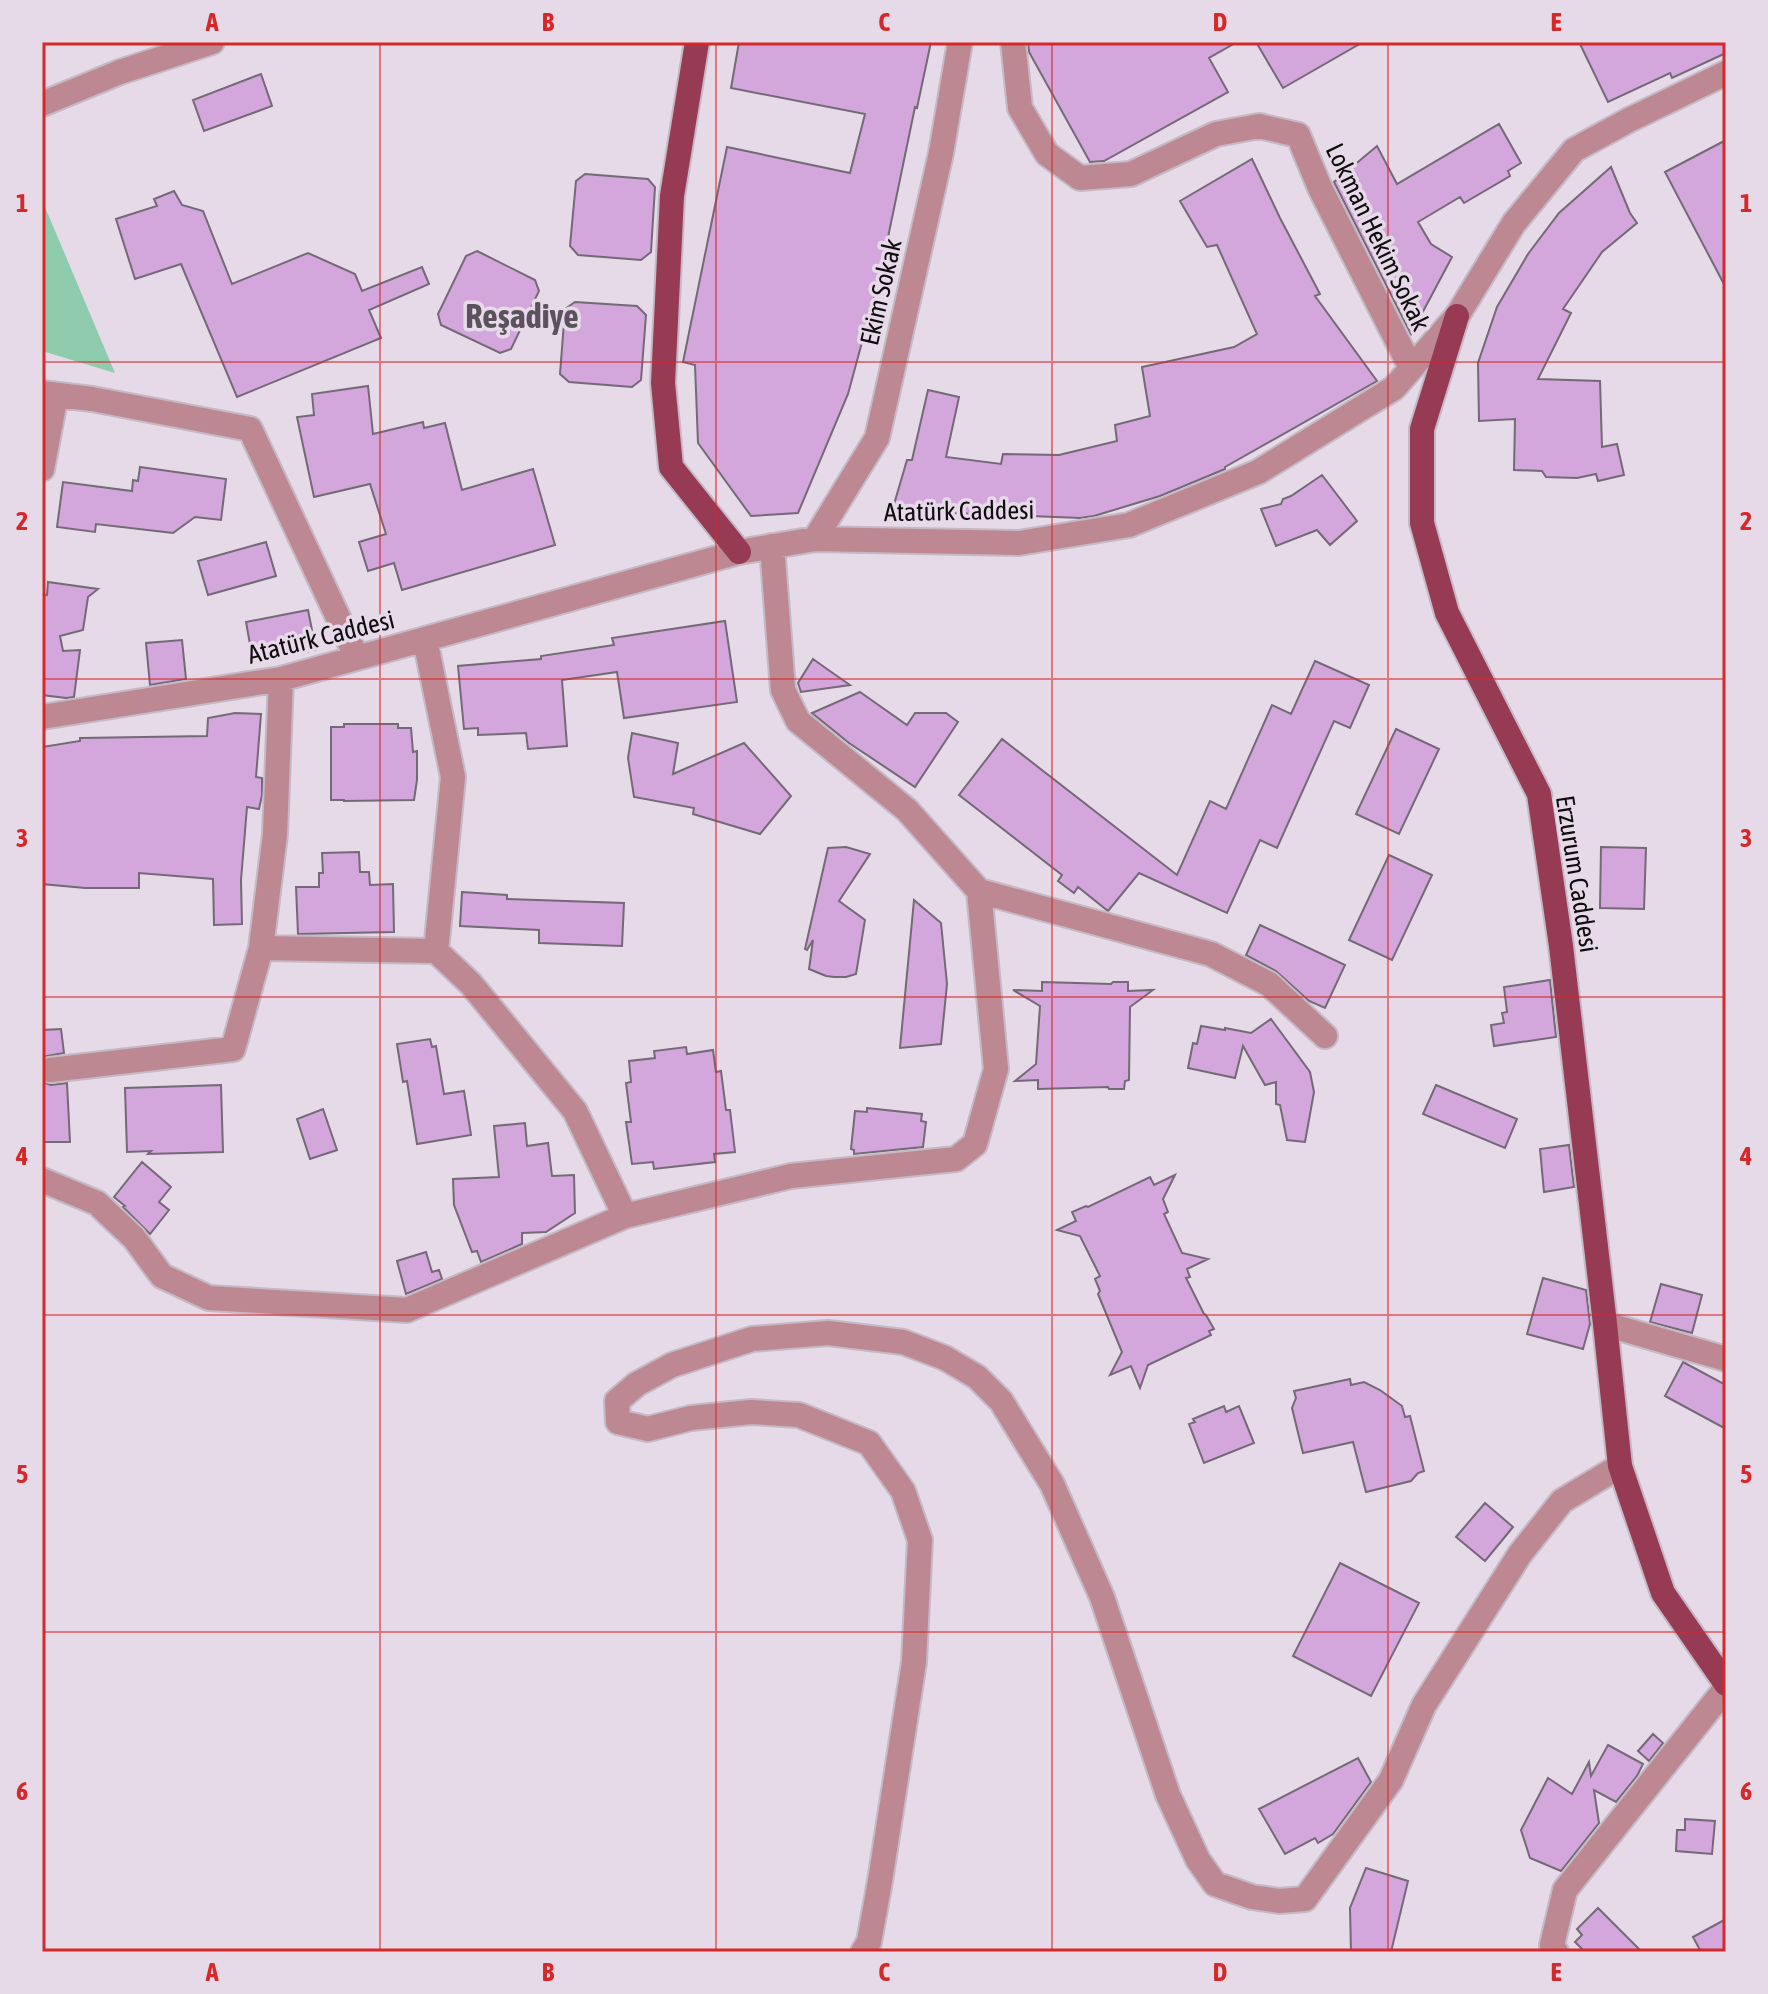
<svg xmlns="http://www.w3.org/2000/svg" width="1768" height="1994" font-family="'Asap Condensed',sans-serif">
  <style>
    .green { fill: #8eccad }
    .building { fill: #d3a6dc; stroke: #746976; stroke-width: 2 }
    .lines { fill: none; stroke-linecap: round; stroke-linejoin: round }
    .minor-casing { stroke: #c4b9c5; stroke-width: 28 }
    .major-casing { stroke: #c4b9c5; stroke-width: 28 }
    .minor { stroke: #bd8892; stroke-width: 24 }
    .major { stroke: #973a54; stroke-width: 24 }
    .grid { fill: none; stroke: #d62828; stroke-width: 2; stroke-opacity: 0.55 }
    .labels { text-anchor: middle; dominant-baseline: central; stroke-width: 7; stroke-linejoin: round; paint-order: stroke }
    .street-label { font-size: 26px; fill: #0f0b0f; stroke: #e6dae8 }
    .district-label { font-size: 34px; font-weight: bold; fill: #5c525e; stroke: #e6dae8 }
    .neatline { fill: none; stroke: #d62828; stroke-width: 3 }
    .grid-label { font-size: 26px; text-anchor: middle; font-weight: bold; fill: #d62828 }
  </style>
  <rect width="100%" height="100%" fill="#e6dae8"/>
  <path class="green" d="M 42,200 L 115,373 L 42,351 Z"/>
  <path class="building" d="M 739,42 L 931,42 L 917,108 L 915,107 L 880,276 L 848,394 L 798,513 L 751,516 L 698,443 L 695,365 L 683,362 L 727,147 L 850,173 L 865,114 L 731,88 Z
    M 1028,42 L 1237,42 L 1209,58 L 1228,92 L 1104,161 L 1090,162 L 1029,52 Z
    M 1256,42 L 1363,42 L 1283,88 Z
    M 1579,42 L 1726,42 L 1726,53 L 1672,78 L 1670,73 L 1608,102 Z
    M 261,74 L 272,106 L 204,131 L 193,100 Z
    M 1499,124 L 1521,163 L 1508,171 L 1510,176 L 1464,203 L 1460,197 L 1418,222 L 1431,244 L 1452,257 L 1411,334 L 1334,182 L 1377,146 L 1397,184 Z
    M 1726,140 L 1726,288 L 1665,172 Z
    M 1252,159 L 1280,218 L 1320,294 L 1315,296 L 1377,381 L 1225,467 L 1225,469 L 1160,496 L 1094,516 L 1080,518 L 1056,517 L 892,511 L 907,460 L 912,460 L 928,390 L 959,397 L 946,457 L 1001,464 L 1003,454 L 1059,455 L 1117,441 L 1115,425 L 1150,416 L 1142,367 L 1234,347 L 1257,334 L 1217,245 L 1207,247 L 1180,201 Z
    M 1611,167 L 1630,213 L 1637,223 L 1602,252 L 1563,309 L 1571,313 L 1538,379 L 1600,381 L 1602,447 L 1617,444 L 1624,475 L 1598,481 L 1596,474 L 1577,478 L 1546,477 L 1542,471 L 1514,470 L 1515,419 L 1479,421 L 1478,363 L 1497,307 L 1528,254 L 1559,213 Z
    M 585,174 L 648,179 L 655,187 L 651,252 L 641,260 L 578,255 L 570,246 L 576,181 Z
    M 174,191 L 182,205 L 203,211 L 232,284 L 308,253 L 355,274 L 362,291 L 422,267 L 429,284 L 369,310 L 381,338 L 237,397 L 181,264 L 135,279 L 116,219 L 157,206 L 154,199 Z
    M 477,251 L 535,280 L 539,291 L 511,349 L 500,353 L 441,325 L 438,314 L 466,256 Z
    M 575,302 L 637,306 L 646,315 L 641,380 L 632,387 L 569,382 L 560,374 L 565,309 Z
    M 368,386 L 373,434 L 423,422 L 424,428 L 445,423 L 462,490 L 533,469 L 555,545 L 402,590 L 394,563 L 368,571 L 359,542 L 386,534 L 370,484 L 314,497 L 297,417 L 314,415 L 312,394 Z
    M 140,467 L 226,479 L 221,520 L 195,517 L 173,533 L 96,524 L 95,532 L 57,527 L 63,482 L 132,491 L 133,480 L 138,481 Z
    M 1322,475 L 1357,521 L 1330,545 L 1317,530 L 1276,546 L 1261,509 L 1281,504 L 1283,499 L 1291,496 Z
    M 266,542 L 276,576 L 208,595 L 198,561 Z
    M 48,582 L 98,589 L 88,597 L 83,630 L 60,636 L 63,651 L 80,650 L 74,697 L 66,698 L 42,695 L 42,596 L 47,595 Z
    M 308,610 L 316,650 L 253,661 L 246,622 Z
    M 725,621 L 737,702 L 624,718 L 617,672 L 562,680 L 567,746 L 528,749 L 526,733 L 478,735 L 478,728 L 464,729 L 458,666 L 541,659 L 541,656 L 614,645 L 612,638 Z
    M 182,640 L 186,679 L 150,685 L 146,643 Z
    M 813,659 L 827,669 L 850,685 L 801,692 L 798,683 Z
    M 1315,661 L 1369,685 L 1350,728 L 1334,721 L 1277,848 L 1260,840 L 1227,913 L 1139,873 L 1108,911 L 1078,887 L 1074,893 L 1058,881 L 1062,875 L 959,795 L 1002,739 L 1177,875 L 1210,801 L 1226,809 L 1272,705 L 1291,714 Z
    M 860,692 L 907,725 L 915,713 L 946,713 L 958,722 L 915,787 L 849,743 L 812,713 Z
    M 235,713 L 261,714 L 256,777 L 262,778 L 262,795 L 259,809 L 247,807 L 241,880 L 242,924 L 214,925 L 213,879 L 139,873 L 139,888 L 85,888 L 42,884 L 42,747 L 80,741 L 80,738 L 207,736 L 208,718 Z
    M 344,724 L 398,724 L 398,728 L 411,728 L 413,752 L 417,751 L 417,780 L 414,800 L 344,801 L 344,800 L 331,800 L 331,727 L 344,727 Z
    M 1396,729 L 1439,749 L 1399,834 L 1356,814 Z
    M 632,733 L 678,743 L 673,774 L 744,743 L 791,796 L 760,834 L 693,814 L 694,808 L 634,797 L 628,758 Z
    M 846,847 L 870,854 L 839,901 L 865,920 L 856,974 L 846,977 L 834,977 L 826,976 L 809,969 L 813,940 L 807,950 L 805,949 L 828,848 Z
    M 1601,847 L 1646,848 L 1644,909 L 1600,908 Z
    M 359,852 L 360,872 L 369,872 L 370,885 L 393,884 L 394,932 L 298,934 L 296,887 L 319,887 L 319,873 L 323,873 L 322,853 Z
    M 1389,855 L 1432,875 L 1392,960 L 1349,940 Z
    M 462,892 L 507,895 L 507,899 L 624,903 L 622,946 L 539,943 L 539,930 L 460,926 Z
    M 914,900 L 941,923 L 947,984 L 941,1044 L 900,1048 Z
    M 1260,925 L 1345,965 L 1325,1008 L 1309,1001 L 1276,971 L 1246,955 Z
    M 1550,980 L 1556,1037 L 1494,1046 L 1491,1025 L 1504,1023 L 1502,1013 L 1507,1012 L 1504,987 Z
    M 1042,982 L 1111,984 L 1113,982 L 1128,982 L 1128,991 L 1153,990 L 1130,1007 L 1129,1080 L 1125,1081 L 1124,1089 L 1109,1089 L 1108,1087 L 1038,1089 L 1038,1080 L 1015,1081 L 1036,1064 L 1040,1006 L 1013,990 L 1042,991 Z
    M 1271,1019 L 1310,1072 L 1314,1092 L 1305,1142 L 1287,1140 L 1280,1105 L 1276,1104 L 1276,1082 L 1265,1085 L 1243,1046 L 1235,1078 L 1188,1068 L 1193,1043 L 1197,1044 L 1201,1026 L 1225,1030 L 1225,1028 L 1251,1033 Z
    M 61,1029 L 64,1053 L 42,1057 L 42,1030 Z
    M 430,1039 L 432,1047 L 436,1046 L 444,1094 L 464,1091 L 471,1135 L 417,1144 L 407,1081 L 403,1082 L 397,1044 Z
    M 686,1047 L 687,1054 L 713,1050 L 716,1072 L 721,1071 L 726,1110 L 730,1110 L 735,1152 L 714,1154 L 715,1162 L 654,1169 L 653,1162 L 632,1164 L 626,1122 L 631,1122 L 626,1083 L 631,1082 L 629,1061 L 655,1058 L 654,1051 Z
    M 42,1082 L 51,1085 L 67,1083 L 70,1142 L 42,1142 Z
    M 221,1085 L 223,1152 L 148,1154 L 151,1151 L 127,1152 L 125,1088 Z
    M 1436,1085 L 1517,1119 L 1505,1148 L 1423,1114 Z
    M 867,1108 L 922,1114 L 921,1121 L 926,1122 L 923,1147 L 854,1154 L 854,1150 L 851,1149 L 855,1111 L 867,1112 Z
    M 323,1109 L 337,1150 L 310,1159 L 297,1119 Z
    M 525,1123 L 527,1146 L 548,1143 L 552,1176 L 574,1175 L 575,1213 L 546,1232 L 522,1233 L 522,1244 L 481,1262 L 477,1251 L 472,1252 L 454,1205 L 453,1179 L 499,1177 L 494,1126 Z
    M 1569,1145 L 1574,1187 L 1544,1192 L 1540,1149 Z
    M 142,1162 L 171,1187 L 159,1202 L 169,1210 L 150,1234 L 123,1207 L 125,1206 L 114,1197 Z
    M 1175,1175 L 1163,1199 L 1168,1212 L 1164,1214 L 1182,1253 L 1208,1259 L 1187,1269 L 1190,1277 L 1186,1278 L 1204,1314 L 1206,1315 L 1214,1329 L 1209,1331 L 1211,1335 L 1148,1365 L 1140,1388 L 1131,1366 L 1110,1375 L 1122,1352 L 1098,1294 L 1100,1291 L 1095,1279 L 1100,1276 L 1080,1236 L 1057,1230 L 1076,1221 L 1072,1212 L 1086,1206 L 1088,1207 L 1150,1177 L 1154,1185 Z
    M 426,1252 L 432,1272 L 439,1270 L 442,1279 L 406,1294 L 397,1261 Z
    M 1543,1278 L 1586,1290 L 1590,1324 L 1583,1349 L 1527,1334 Z
    M 1661,1284 L 1702,1295 L 1692,1333 L 1650,1322 Z
    M 1683,1362 L 1726,1385 L 1726,1429 L 1665,1396 Z
    M 1350,1379 L 1351,1385 L 1364,1382 L 1380,1390 L 1402,1406 L 1405,1417 L 1410,1416 L 1424,1471 L 1418,1473 L 1411,1481 L 1366,1492 L 1353,1442 L 1303,1453 L 1292,1408 L 1296,1398 L 1294,1391 Z
    M 1224,1406 L 1226,1412 L 1239,1406 L 1254,1443 L 1204,1463 L 1189,1424 L 1195,1422 L 1193,1419 Z
    M 1485,1503 L 1513,1527 L 1485,1561 L 1456,1537 Z
    M 1340,1563 L 1419,1603 L 1371,1696 L 1293,1656 Z
    M 1653,1734 L 1663,1743 L 1649,1761 L 1638,1751 Z
    M 1608,1745 L 1643,1764 L 1637,1776 L 1616,1802 L 1594,1790 L 1599,1823 L 1561,1871 L 1530,1858 L 1521,1830 L 1548,1778 L 1572,1794 L 1589,1762 L 1591,1776 Z
    M 1358,1758 L 1371,1782 L 1333,1834 L 1318,1843 L 1315,1838 L 1285,1854 L 1259,1809 Z
    M 1685,1819 L 1715,1821 L 1712,1854 L 1676,1851 L 1677,1830 L 1685,1830 Z
    M 1366,1868 L 1408,1881 L 1391,1952 L 1351,1952 L 1350,1908 Z
    M 1598,1908 L 1642,1952 L 1585,1952 L 1575,1942 L 1582,1935 L 1577,1929 Z
    M 1726,1919 L 1726,1952 L 1701,1952 L 1693,1937 Z"/>
  <g class="lines">
    <defs>
      <path id="minor" d="M 1013,42 L 1020,108 L 1047,154 L 1080,178 L 1131,174 L 1216,134 L 1259,126 L 1298,135 L 1320,188 L 1411,368
        M 42,104 L 120,72 L 212,42
        M 42,393 L 92,399 L 250,429 L 357,658
        M 42,469 L 56,395
        M 815,539 L 877,438 L 941,153 L 960,42
        M 772,546 L 783,690 L 798,721 L 907,810 L 979,891 L 1211,954 L 1269,984 L 1325,1036
        M 425,639 L 453,777 L 436,951
        M 42,717 L 281,679 L 739,552 L 815,539 L 1019,543 L 1129,525 L 1258,472 L 1394,388 L 1457,316 L 1514,223 L 1574,150 L 1629,120 L 1726,73
        M 261,948 L 436,951 L 471,984 L 575,1111 L 625,1216
        M 50,1070 L 233,1049 L 261,948 L 275,834 L 281,679
        M 42,1180 L 97,1203 L 134,1238 L 162,1276 L 209,1298 L 407,1310 L 625,1216 L 791,1176 L 956,1159 L 975,1144 L 996,1069 L 979,891
        M 1605,1324 L 1726,1359
        M 863,1952 L 869,1942 L 880,1881 L 914,1662 L 920,1540 L 903,1491 L 869,1443 L 799,1415 L 751,1412 L 691,1418 L 648,1429 L 618,1422 L 617,1401 L 637,1384 L 672,1365 L 752,1339 L 828,1333 L 903,1342 L 945,1358 L 977,1377 L 1001,1401 L 1052,1484 L 1102,1597 L 1168,1795 L 1198,1860 L 1215,1884 L 1252,1897 L 1279,1901 L 1305,1899 L 1391,1780 L 1424,1705 L 1520,1554 L 1562,1501 L 1620,1466
        M 1556,1952 L 1552,1945 L 1565,1890 L 1726,1688"/>
      <path id="major" d="M 697,42 L 672,196 L 663,383 L 671,467 L 739,552
        M 1457,316 L 1422,429 L 1422,523 L 1447,613 L 1539,794 L 1561,946 L 1605,1324 L 1620,1466 L 1663,1593 L 1726,1684"/>
    </defs>
    <use href="#minor" class="minor-casing"/>
    <use href="#major" class="major-casing"/>
    <use href="#minor" class="minor"/>
    <use href="#major" class="major"/>
  </g>
  <path class="grid" d="M 380,42 L 380,1952M 716,42 L 716,1952M 1052,42 L 1052,1952M 1388,42 L 1388,1952M 42,362 L 1726,362M 42,679 L 1726,679M 42,997 L 1726,997M 42,1315 L 1726,1315M 42,1632 L 1726,1632"/>
  <g class="labels">
    <g class="street-label">
      <text transform="translate(1378 237) rotate(64)">Lokman Hekim Sokak</text>
      <text transform="translate(881 292) rotate(-77)">Ekim Sokak</text>
      <text transform="translate(959 511) rotate(-1)">Atatürk Caddesi</text>
      <text transform="translate(321 637) rotate(-14)">Atatürk Caddesi</text>
      <text transform="translate(1577 874) rotate(81)">Erzurum Caddesi</text>
    </g>
    <g class="district-label">
      <text x="522" y="315">Reşadiye</text>
    </g>
  </g>
  <rect width="1768" height="1994" fill="none" stroke="#e6dae8" stroke-width="88"/>
  <rect x="44" y="44" width="1680" height="1906" class="neatline"/>
  <g class="grid-label">
    <text x="212" y="31">A</text>
    <text x="548" y="31">B</text>
    <text x="884" y="31">C</text>
    <text x="1220" y="31">D</text>
    <text x="1556" y="31">E</text>
    <text x="22" y="212">1</text>
    <text x="1746" y="212">1</text>
    <text x="22" y="530">2</text>
    <text x="1746" y="530">2</text>
    <text x="22" y="847">3</text>
    <text x="1746" y="847">3</text>
    <text x="22" y="1165">4</text>
    <text x="1746" y="1165">4</text>
    <text x="22" y="1483">5</text>
    <text x="1746" y="1483">5</text>
    <text x="22" y="1800">6</text>
    <text x="1746" y="1800">6</text>
    <text x="212" y="1981">A</text>
    <text x="548" y="1981">B</text>
    <text x="884" y="1981">C</text>
    <text x="1220" y="1981">D</text>
    <text x="1556" y="1981">E</text>
  </g>
</svg>
